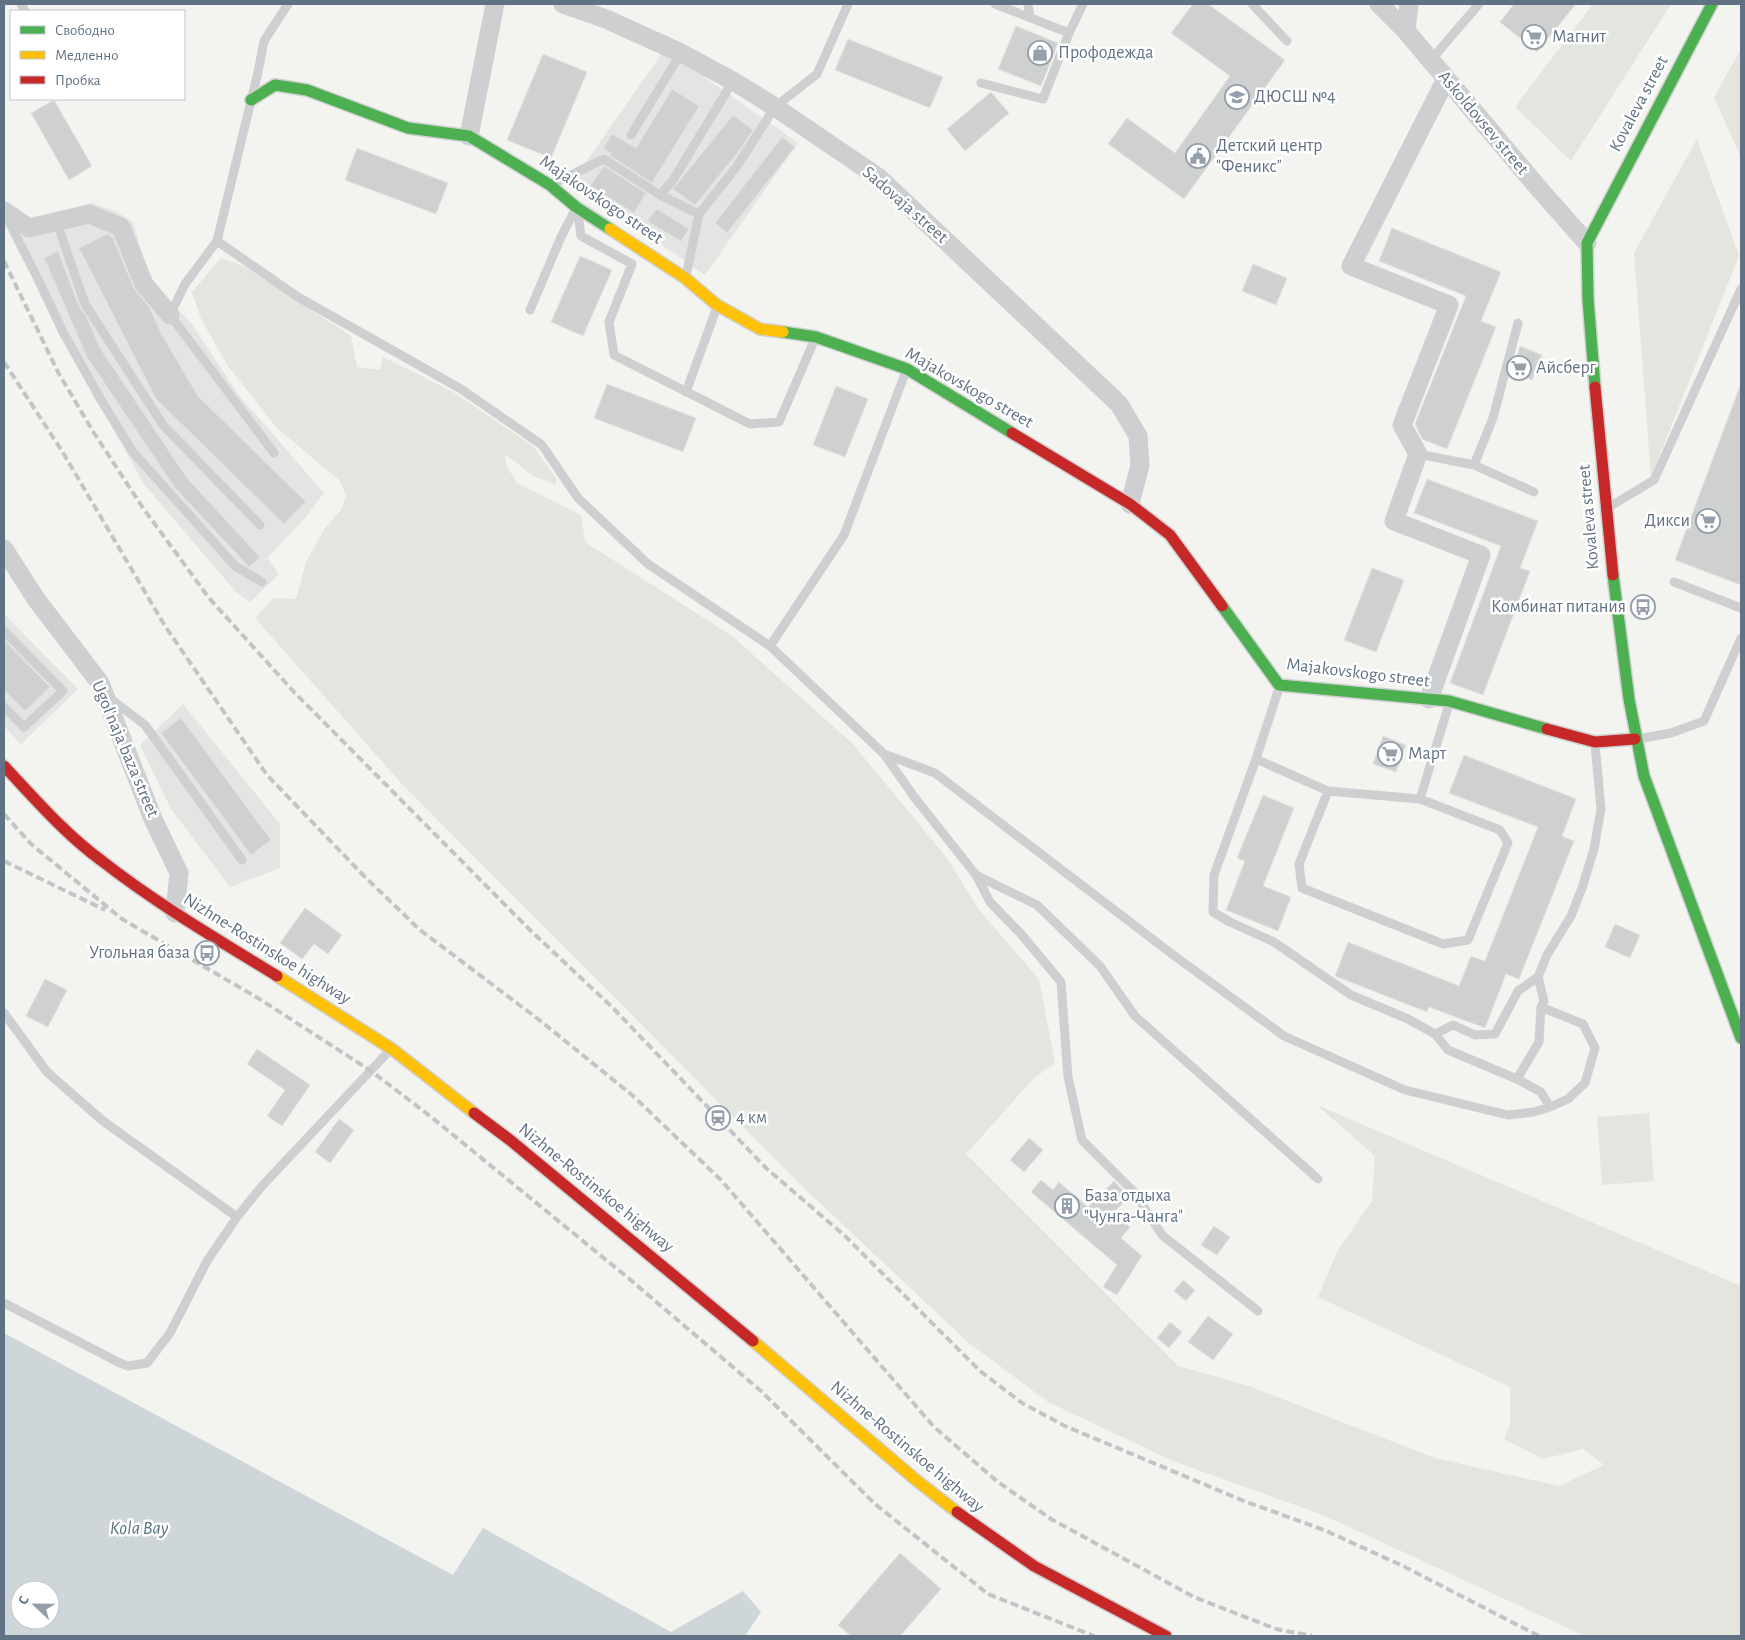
<svg xmlns="http://www.w3.org/2000/svg" width="1745" height="1640" font-family="'Alegreya Sans',sans-serif">
  <style>
    .built { fill: #e3e5e3 }
    .green { fill: #e2e6de }
    .water { fill: #ced6d9; fill-rule: evenodd }
    .building { fill: #cfd0d0; stroke: #e2e2e0 }
    .lines { fill: none; stroke-linecap: round; stroke-linejoin: round }
    .fast-casing { stroke: #cfd1d1; stroke-width: 14 }
    .slow-casing { stroke: #cfd1d1; stroke-width: 14 }
    .jam-casing { stroke: #cfd1d1; stroke-width: 14 }
    .lane { stroke: #cecfd0; stroke-width: 9 }
    .street { stroke: #cecfd0; stroke-width: 19 }
    .fast { stroke: #4caf50; stroke-width: 11 }
    .slow { stroke: #ffc107; stroke-width: 11 }
    .jam { stroke: #c62828; stroke-width: 11 }
    .rail { stroke: #c3c4c5; stroke-width: 4; stroke-dasharray: 8 4; stroke-linecap: butt }
    .labels { text-anchor: middle; dominant-baseline: central; stroke-width: 5; stroke-linejoin: round; paint-order: stroke }
    .poi-label { font-size: 18px; fill: #607284; stroke: #fff; text-anchor: start }
    .street-label { font-size: 18px; fill: #607284; stroke: #fff }
    .water-label { font-size: 19px; font-style: italic; fill: #5b7582; stroke: #fff }
  </style>
  <rect width="100%" height="100%" fill="#f3f3f0"/>
  <path class="built" d="M 665,49 L 798,143 L 705,275 L 572,182 Z
    M 91,203 L 115,211 L 133,222 L 150,281 L 191,323 L 238,394 L 324,493 L 305,518 L 267,558 L 279,574 L 250,602 L 235,591 L 144,484 L 93,394 L 13,240 L 55,218 Z
    M 4,614 L 78,689 L 21,744 L 4,726 Z
    M 183,704 L 280,824 L 280,868 L 230,887 L 171,809 L 140,745 Z"/>
  <path class="green" d="M 1593,4 L 1671,4 L 1571,161 L 1515,107 Z
    M 1741,49 L 1741,158 L 1714,97 Z
    M 1697,139 L 1739,256 L 1651,477 L 1634,253 Z
    M 221,258 L 244,266 L 351,336 L 357,367 L 380,370 L 383,357 L 453,392 L 533,446 L 556,478 L 556,485 L 533,476 L 505,454 L 506,465 L 517,483 L 581,515 L 585,542 L 732,636 L 852,743 L 947,858 L 979,910 L 1039,979 L 1055,1063 L 1034,1078 L 966,1154 L 1178,1366 L 1246,1385 L 1435,1458 L 1559,1486 L 1604,1465 L 1583,1449 L 1543,1459 L 1504,1439 L 1510,1424 L 1510,1387 L 1318,1297 L 1338,1250 L 1372,1201 L 1375,1156 L 1317,1105 L 1741,1286 L 1741,1636 L 1585,1636 L 1323,1515 L 1173,1461 L 1048,1402 L 969,1343 L 807,1191 L 401,783 L 255,618 L 274,598 L 296,599 L 306,562 L 325,528 L 342,509 L 346,495 L 340,481 L 277,428 L 228,366 L 201,319 L 192,292 Z
    M 1649,1113 L 1654,1181 L 1602,1185 L 1597,1117 Z"/>
  <path class="water" d="M 4,1333 L 453,1575 L 483,1528 L 671,1632 L 743,1591 L 761,1612 L 745,1636 L 4,1636 ZM 20,1590 L 50,1590 L 50,1620 L 20,1620 Z"/>
  <path class="building" d="M 1193,4 L 1208,4 L 1285,60 L 1184,199 L 1108,144 L 1127,118 L 1175,153 L 1230,76 L 1171,33 Z
    M 1514,4 L 1576,4 L 1537,52 L 1500,22 Z
    M 1016,26 L 1058,43 L 1041,86 L 998,69 Z
    M 848,39 L 943,77 L 930,108 L 835,70 Z
    M 543,54 L 587,72 L 551,158 L 507,140 Z
    M 672,89 L 699,106 L 652,183 L 609,155 L 611,153 L 603,148 L 612,134 L 636,148 Z
    M 991,92 L 1009,113 L 965,151 L 947,129 Z
    M 54,100 L 92,166 L 69,180 L 31,113 Z
    M 733,115 L 753,130 L 739,151 L 695,205 L 673,189 Z
    M 782,137 L 795,147 L 727,233 L 715,223 Z
    M 357,148 L 448,183 L 436,214 L 345,180 Z
    M 604,166 L 646,193 L 634,213 L 590,186 Z
    M 657,209 L 689,229 L 681,241 L 647,221 Z
    M 1392,228 L 1501,272 L 1481,321 L 1496,327 L 1447,449 L 1422,439 L 1415,424 L 1466,296 L 1379,261 Z
    M 107,234 L 113,238 L 134,288 L 149,307 L 162,335 L 198,396 L 306,502 L 284,524 L 156,399 L 79,248 Z
    M 58,251 L 79,306 L 87,318 L 100,348 L 187,478 L 260,557 L 249,567 L 175,488 L 87,357 L 44,258 Z
    M 580,256 L 612,270 L 583,336 L 551,322 Z
    M 1253,264 L 1287,278 L 1276,305 L 1242,291 Z
    M 1520,346 L 1542,355 L 1532,380 L 1512,372 Z
    M 607,384 L 696,418 L 683,452 L 594,418 Z
    M 836,386 L 868,399 L 845,457 L 813,445 Z
    M 1740,386 L 1741,386 L 1741,585 L 1675,560 Z
    M 1427,479 L 1538,521 L 1520,568 L 1530,571 L 1483,695 L 1450,683 L 1501,546 L 1414,513 Z
    M 1372,568 L 1404,580 L 1376,652 L 1344,640 Z
    M 4,640 L 50,687 L 25,711 L 4,690 Z
    M 181,718 L 271,840 L 251,855 L 161,733 Z
    M 1383,736 L 1406,745 L 1396,772 L 1373,764 Z
    M 1464,755 L 1576,799 L 1562,836 L 1574,841 L 1519,979 L 1506,974 L 1485,1028 L 1429,1007 L 1427,1012 L 1335,976 L 1348,942 L 1459,986 L 1471,956 L 1485,961 L 1538,827 L 1449,793 Z
    M 1263,795 L 1294,808 L 1263,886 L 1291,897 L 1278,931 L 1226,910 L 1245,861 L 1237,858 Z
    M 305,908 L 342,935 L 328,954 L 314,944 L 302,959 L 280,943 Z
    M 1615,924 L 1640,935 L 1630,958 L 1605,947 Z
    M 45,979 L 67,990 L 48,1027 L 26,1016 Z
    M 257,1049 L 310,1085 L 282,1126 L 267,1116 L 285,1090 L 247,1064 Z
    M 339,1119 L 354,1130 L 330,1163 L 315,1152 Z
    M 1029,1138 L 1043,1150 L 1024,1172 L 1010,1160 Z
    M 1041,1180 L 1053,1190 L 1059,1182 L 1088,1207 L 1114,1181 L 1129,1197 L 1113,1213 L 1130,1227 L 1121,1238 L 1142,1256 L 1117,1295 L 1103,1287 L 1117,1265 L 1031,1192 Z
    M 1214,1226 L 1230,1237 L 1217,1255 L 1201,1245 Z
    M 1183,1280 L 1195,1290 L 1186,1301 L 1174,1291 Z
    M 1208,1316 L 1233,1334 L 1213,1360 L 1188,1342 Z
    M 1170,1322 L 1182,1332 L 1169,1348 L 1157,1338 Z
    M 900,1553 L 941,1589 L 900,1636 L 851,1636 L 838,1625 Z"/>
  <g class="lines">
    <defs>
      <path id="fast" d="M 251,100 L 275,85 L 307,90 L 408,128 L 469,136 L 550,185 L 576,207 L 610,229
        M 783,332 L 816,337 L 907,369 L 1012,433
        M 1595,387 L 1588,299 L 1587,243 L 1712,4
        M 1613,575 L 1629,699 L 1644,776 L 1741,1038
        M 1222,606 L 1279,685 L 1449,701 L 1547,729"/>
      <path id="slow" d="M 610,229 L 685,278 L 717,305 L 760,329 L 783,332
        M 277,976 L 392,1049 L 474,1113
        M 753,1341 L 916,1480 L 957,1512"/>
      <path id="jam" d="M 1595,387 L 1613,575
        M 1012,433 L 1130,504 L 1170,535 L 1222,606
        M 1547,729 L 1595,742 L 1635,739
        M 4,766 C 35,799 65,834 102,861 C 157,904 217,939 277,976
        M 474,1113 L 510,1140 L 753,1341
        M 957,1512 L 1034,1566 L 1166,1636"/>
    </defs>
    <use href="#fast" class="fast-casing"/>
    <use href="#slow" class="slow-casing"/>
    <use href="#jam" class="jam-casing"/>
    <path class="lane" d="M 21,4 L 25,11
      M 995,4 L 1069,33
      M 1028,4 L 1030,18
      M 1252,4 L 1287,41
      M 1431,60 L 1479,4
      M 981,83 L 1043,99 L 1069,33 L 1083,4
      M 631,135 L 681,53
      M 552,184 L 604,159 L 660,195 L 673,180 L 733,81
      M 660,195 L 699,214 L 737,166 L 775,107 L 817,74 L 848,4
      M 578,214 L 581,236 L 632,264 L 609,322 L 614,355 L 750,424 L 779,422 L 814,341
      M 7,218 L 36,275 L 63,332 L 101,400 L 133,452 L 235,566 L 262,582
      M 57,223 L 85,304 L 163,425 L 260,525
      M 217,241 L 298,297 L 461,389 L 542,445 L 578,498 L 648,564 L 770,646 L 884,754 L 935,773 L 1172,954 L 1284,1036 L 1405,1090 L 1508,1115 L 1534,1112 L 1550,1107 L 1541,1092 L 1517,1079 L 1448,1050 L 1435,1034
      M 686,276 L 699,214
      M 530,310 L 561,237 L 576,208
      M 686,392 L 717,307
      M 274,453 L 170,315 L 185,284 L 217,241 L 258,72 L 264,41 L 288,4
      M 1418,454 L 1474,465 L 1534,492
      M 1474,465 L 1493,418 L 1518,323
      M 1609,507 L 1654,480 L 1741,289
      M 1674,582 L 1741,608
      M 4,631 L 63,691 L 24,727 L 4,707
      M 770,646 L 844,535 L 906,371
      M 1279,688 L 1256,759 L 1214,875 L 1213,912 L 1230,922 L 1274,942 L 1351,995 L 1408,1019 L 1435,1034 L 1453,1025 L 1475,1035 L 1495,1034 L 1518,991 L 1538,977 L 1547,955 L 1571,916 L 1582,888 L 1594,849 L 1601,809 L 1595,744
      M 111,699 L 145,725 L 242,860
      M 1638,739 L 1671,733 L 1704,721 L 1741,638
      M 884,754 L 915,798 L 976,875 L 1037,905 L 1100,966 L 1135,1016 L 1318,1179
      M 1256,759 L 1328,791 L 1420,799 L 1500,830 L 1508,843 L 1468,940 L 1443,944 L 1302,888 L 1299,864 L 1328,791
      M 1420,799 L 1449,704
      M 976,875 L 990,902 L 1021,934 L 1061,982 L 1068,1077 L 1082,1140 L 1133,1191 L 1162,1235 L 1258,1311
      M 1541,1007 L 1583,1024 L 1595,1048 L 1585,1083 L 1568,1099 L 1550,1107
      M 4,1013 L 47,1072 L 103,1121 L 237,1217
      M 1517,1079 L 1539,1042 L 1541,1007 L 1544,1001 L 1538,977
      M 4,1303 L 120,1363 L 128,1366 L 147,1363 L 170,1333 L 207,1261 L 237,1217 L 262,1186 L 390,1050"/>
    <path class="street" d="M 563,4 L 606,19 L 681,53 L 733,81 L 775,107 L 878,177 L 1119,404 L 1138,436 L 1140,465 L 1130,504
      M 1379,4 L 1406,31 L 1541,191 L 1587,243
      M 1406,31 L 1409,4
      M 469,136 L 495,4
      M 4,211 L 29,228 L 89,214 L 121,227 L 144,284 L 170,315
      M 4,549 L 36,599 L 100,683 L 153,819 L 179,873 L 175,913
      M 1429,699 L 1481,555 L 1394,521 L 1418,454 L 1402,425 L 1449,305 L 1351,266 L 1446,79"/>
    <use href="#fast" class="fast"/>
    <use href="#slow" class="slow"/>
    <use href="#jam" class="jam"/>
    <path class="rail" d="M 4,261 L 59,374 L 94,433 L 143,508 L 209,598 L 294,692 L 530,930 L 614,1009 L 766,1168 L 845,1236 L 980,1371 L 1022,1403 L 1065,1426 L 1244,1501 L 1324,1530 L 1403,1566 L 1539,1636
      M 4,362 L 62,451 L 165,626 L 267,775 L 364,876 L 420,930 L 538,1019 L 632,1095 L 721,1180 L 934,1427 L 998,1482 L 1051,1519 L 1194,1597 L 1276,1629 L 1312,1636
      M 4,814 L 31,844 L 122,919 L 258,998 L 371,1071 L 430,1116 L 627,1277 L 761,1391 L 875,1504 L 988,1594 L 1094,1636
      M 4,861 L 105,910"/>
  </g>
  <defs>
    <symbol id="supermarket-ring" viewBox="-11 -11 22 22"><circle r="9.5" fill="#fff" stroke="#939faa" stroke-width="1.5"/><path d="M-6-5.5h2.5l.6 2H6L4.5 2H-2.5L-4.4-4H-6ZM-1.5 3.2a1.3 1.3 0 1 0 .1 0ZM3 3.2a1.3 1.3 0 1 0 .1 0Z" fill="#939faa"/></symbol>
    <symbol id="shop-ring" viewBox="-11 -11 22 22"><circle r="9.5" fill="#fff" stroke="#939faa" stroke-width="1.5"/><path d="M-5-2.5h2.3a2.7 3.5 0 0 1 5.4 0H5L5.5 6h-11ZM-1.5-2.5h3a1.5 2.3 0 0 0-3 0Z" fill="#939faa"/></symbol>
    <symbol id="school-ring" viewBox="-11 -11 22 22"><circle r="9.5" fill="#fff" stroke="#939faa" stroke-width="1.5"/><path d="M0-5L7-2L0 1L-7-2ZM-4 1L0 2.5L4 1V4Q0 6-4 4Z" fill="#939faa"/></symbol>
    <symbol id="civic-ring" viewBox="-11 -11 22 22"><circle r="9.5" fill="#fff" stroke="#939faa" stroke-width="1.5"/><path d="M-.6-6.5H3V-4.5H.6V-3L4-1V1h2V6H-6V1h2V-1L-.6-3ZM-1.2 2.5V6h2.4V2.5Z" fill="#939faa"/></symbol>
    <symbol id="bus-ring" viewBox="-11 -11 22 22"><circle r="9.5" fill="#fff" stroke="#939faa" stroke-width="1.5"/><path d="M-5-6H5V4H4V6H2V4H-2V6H-4V4H-5ZM-3.5-4V0h7V-4ZM-3.5 1.2v1.5H-2V1.2ZM2 1.2v1.5H3.5V1.2Z" fill="#939faa"/></symbol>
    <symbol id="station-ring" viewBox="-11 -11 22 22"><circle r="9.5" fill="#fff" stroke="#939faa" stroke-width="1.5"/><path d="M-3-6H3Q5-6 5-4V2Q5 4 3 4L4.5 6H3L1.5 4h-3L-3 6H-4.5L-3 4Q-5 4-5 2V-4Q-5-6-3-6ZM-3.5-4v3h7v-3ZM-3.5 1v1.5H-2V1ZM2 1v1.5H3.5V1Z" fill="#939faa"/></symbol>
    <symbol id="building-ring" viewBox="-11 -11 22 22"><circle r="9.5" fill="#fff" stroke="#939faa" stroke-width="1.5"/><path d="M-4-6H4V6H1V3H-1V6H-4ZM-2.5-4.3h1.7v1.8h-1.7ZM.8-4.3h1.7v1.8H.8ZM-2.5-1h1.7V.8h-1.7ZM.8-1h1.7V.8H.8Z" fill="#939faa"/></symbol>
  </defs>
  <g fill-rule="evenodd">
    <use href="#supermarket-ring" x="1520" y="23" width="28" height="28"/>
    <use href="#shop-ring" x="1026" y="39" width="28" height="28"/>
    <use href="#school-ring" x="1223" y="83" width="28" height="28"/>
    <use href="#civic-ring" x="1184" y="142" width="28" height="28"/>
    <use href="#supermarket-ring" x="1505" y="354" width="28" height="28"/>
    <use href="#supermarket-ring" x="1694" y="507" width="28" height="28"/>
    <use href="#bus-ring" x="1629" y="593" width="28" height="28"/>
    <use href="#supermarket-ring" x="1376" y="740" width="28" height="28"/>
    <use href="#bus-ring" x="193" y="939" width="28" height="28"/>
    <use href="#station-ring" x="704" y="1104" width="28" height="28"/>
    <use href="#building-ring" x="1053" y="1192" width="28" height="28"/>
  </g>
  <g class="labels">
    <g class="poi-label">
      <text x="1552" y="37">Магнит</text>
      <text x="1058" y="53">Профодежда</text>
      <text x="1254" y="97">ДЮСШ №4</text>
      <text x="1216" y="146">Детский центр<tspan x="1216" dy="21">"Феникс"</tspan></text>
      <text x="1536" y="368">Айсберг</text>
      <text x="1690" y="521" text-anchor="end">Дикси</text>
      <text x="1626" y="607" text-anchor="end">Комбинат питания</text>
      <text x="1408" y="754">Март</text>
      <text x="190" y="953" text-anchor="end">Угольная база</text>
      <text x="736" y="1118">4 км</text>
      <text x="1084" y="1196">База отдыха<tspan x="1084" dy="21">"Чунга-Чанга"</tspan></text>
    </g>
    <g class="street-label">
      <text transform="translate(1639 104) rotate(-62)">Kovaleva street</text>
      <text transform="translate(1483 123) rotate(50)">Askoldovsev street</text>
      <text transform="translate(601 200) rotate(34)">Majakovskogo street</text>
      <text transform="translate(905 205) rotate(41)">Sadovaja street</text>
      <text transform="translate(969 388) rotate(30)">Majakovskogo street</text>
      <text transform="translate(1589 517) rotate(-95)">Kovaleva street</text>
      <text transform="translate(1358 673) rotate(7)">Majakovskogo street</text>
      <text transform="translate(125 749) rotate(67)">Ugol'naja baza street</text>
      <text transform="translate(267 949) rotate(32)">Nizhne-Rostinskoe highway</text>
      <text transform="translate(596 1188) rotate(39)">Nizhne-Rostinskoe highway</text>
      <text transform="translate(907 1447) rotate(40)">Nizhne-Rostinskoe highway</text>
    </g>
    <g class="water-label">
      <text x="139" y="1528">Kola Bay</text>
    </g>
  </g>
  <rect width="1745" height="1640" fill="none" stroke="#607284" stroke-width="10"/>
  <rect x="10" y="10" width="175" height="90" fill="#ffffff" stroke="#bfc7ce"/>
  <rect x="20" y="26" width="25" height="8" fill="#4caf50" stroke="#bfc7ce"/>
  <text x="55" y="35" font-size="15" fill="#607284">Свободно</text>
  <rect x="20" y="51" width="25" height="8" fill="#ffc107" stroke="#bfc7ce"/>
  <text x="55" y="60" font-size="15" fill="#607284">Медленно</text>
  <rect x="20" y="76" width="25" height="8" fill="#c62828" stroke="#bfc7ce"/>
  <text x="55" y="85" font-size="15" fill="#607284">Пробка</text>
  <g transform="translate(35 1605) rotate(292)"><circle r="24" fill="#ffffff" stroke="#bfc7ce"/>
  <path d="M0-4L9 19L0 12L-9 19Z" fill="#939faa"/>
  <text y="-8" font-size="14" font-weight="bold" text-anchor="middle" fill="#607284">С</text>
  </g>
</svg>
